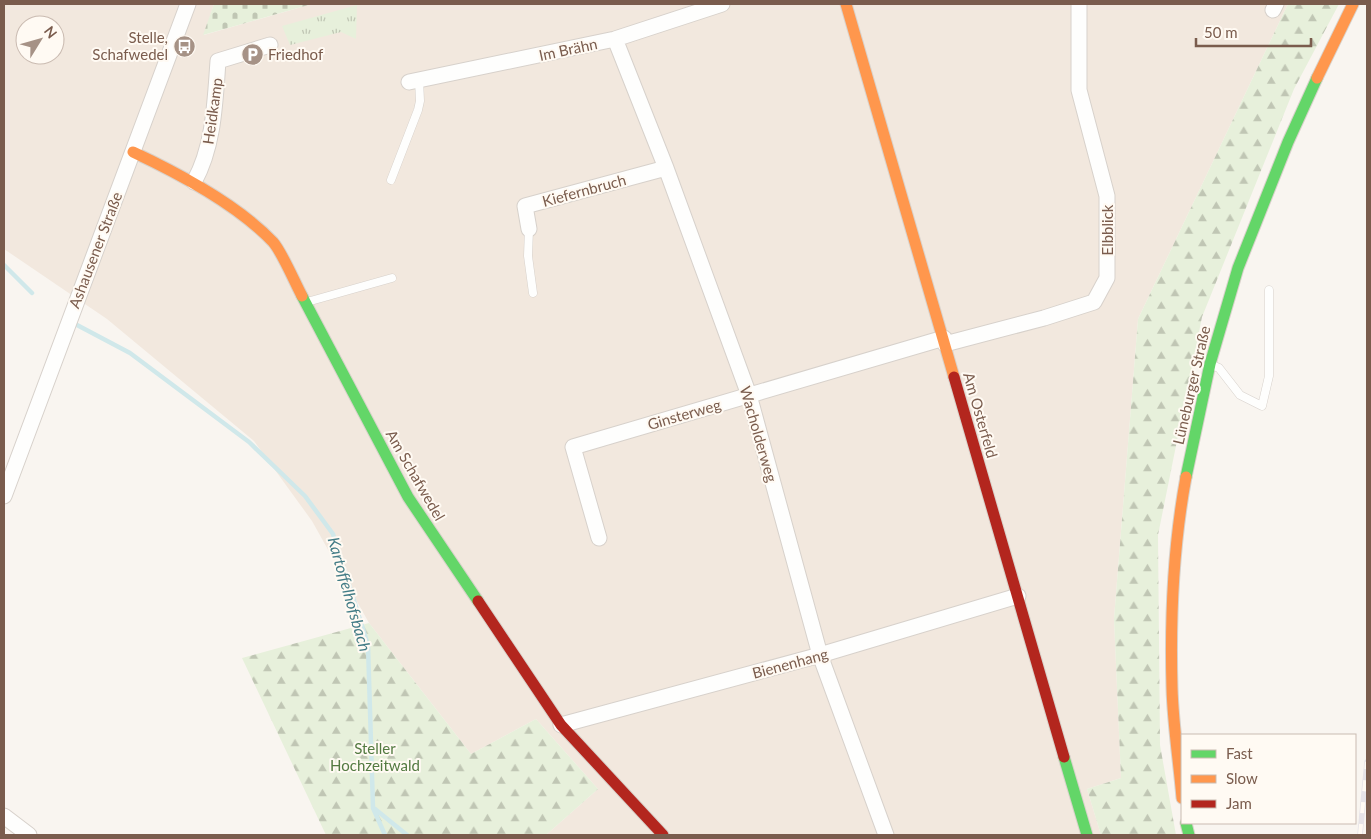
<svg xmlns="http://www.w3.org/2000/svg" width="1371" height="839" font-family="Lato,sans-serif">
  <style>
    .residential { fill: #f2e8de; fill-rule: evenodd }
    .forest { fill: url(#forest-firs) }
    .cemetery { fill: url(#cemetery-stones) }
    .park { fill: url(#park-tufts) }
    .lines { fill: none; stroke-linecap: round; stroke-linejoin: round }
    .stream { stroke: #d0e8ea; stroke-width: 4.5 }
    .lane-casing { stroke: #d7d1cb; stroke-width: 9 }
    .street-casing { stroke: #d7d1cb; stroke-width: 17 }
    .fast-casing { stroke: #d9d2cb; stroke-width: 13 }
    .slow-casing { stroke: #d9d2cb; stroke-width: 13 }
    .jam-casing { stroke: #d9d2cb; stroke-width: 13 }
    .lane { stroke: #fefefd; stroke-width: 8 }
    .street { stroke: #fefefd; stroke-width: 15 }
    .fast { stroke: #63d668; stroke-width: 11 }
    .slow { stroke: #ff974d; stroke-width: 11 }
    .jam { stroke: #b3261e; stroke-width: 11 }
    .rail-casing { stroke: #e6e3e7; stroke-width: 5.5 }
    .rail { stroke: #fffaf3; stroke-width: 4; stroke-dasharray: 11; stroke-linecap: butt }
    .labels { text-anchor: middle; dominant-baseline: central; stroke-width: 4; stroke-linejoin: round; paint-order: stroke }
    .poi-label { font-size: 15px; fill: #7a5c4d; stroke: #fffaf3; text-anchor: end }
    .street-label { font-size: 15px; fill: #7a5c4d; stroke: #fffaf3 }
    .park-label { font-size: 15px; fill: #537a41; stroke: #fffaf3 }
    .water-label { font-size: 16px; font-style: italic; fill: #437c86; stroke: #fffaf3 }
  </style>
  <defs>
    <pattern id="forest-firs" width="22" height="20" patternUnits="userSpaceOnUse" patternTransform="scale(1.25)"><rect width="22" height="20" fill="#e7f0db"/><path d="M5 1l3.5 6h-7zM16 11l3.5 6h-7z" fill="#c0c6b4"/></pattern>
    <pattern id="cemetery-stones" width="16" height="16" patternUnits="userSpaceOnUse" patternTransform="scale(1.25)"><rect width="16" height="16" fill="#e7f0db"/><path d="M2 7V4a2 2 0 0 1 4 0v3zM10 15v-3a2 2 0 0 1 4 0v3z" fill="#c0c6b4"/></pattern>
    <pattern id="park-tufts" width="24" height="20" patternUnits="userSpaceOnUse" patternTransform="scale(1.25)"><rect width="24" height="20" fill="#e7f0db"/><path d="M3 7l-1-3M5 7V3M7 7l1-3M15 17l-1-3M17 17v-4M19 17l1-3" fill="none" stroke="#c0c6b4"/></pattern>
  </defs>
  <rect width="100%" height="100%" fill="#f9f5f0"/>
  <path class="residential" d="M 4,4 L 214,4 L 204,35 L 312,4 L 1288,4 L 1138,319 L 1114,619 L 1121,778 L 1087,789 L 1101,835 L 546,835 L 598,789 L 536,719 L 471,754 L 369,623 L 312,521 L 254,441 L 107,319 L 4,249 ZM 25,25 L 55,25 L 55,55 L 25,55 Z"/>
  <path class="forest" d="M 1288,4 L 1339,4 L 1294,89 L 1202,317 L 1158,535 L 1160,745 L 1176,835 L 1101,835 L 1087,789 L 1121,778 L 1114,619 L 1138,319 Z
    M 369,623 L 471,754 L 536,719 L 598,789 L 546,835 L 326,835 L 242,658 Z"/>
  <path class="cemetery" d="M 214,4 L 312,4 L 203,35 Z"/>
  <path class="park" d="M 357,5 L 356,39 L 341,32 L 290,45 L 282,26 Z"/>
  <g class="lines">
    <path class="stream" d="M 4,265 L 32,293
      M 77,325 L 130,353 L 249,442 L 305,496 L 333,534 L 368,645 L 373,808 L 385,835
      M 375,809 L 407,835"/>
    <defs>
      <path id="lane" d="M 391,180 L 418,110 L 420,101 L 419,80
        M 529,229 L 528,256 L 533,293
        M 307,302 L 392,278
        M 1212,365 L 1219,368 L 1240,395 L 1262,406 L 1269,376 L 1269,290"/>
      <path id="street" d="M 1273,10 L 1276,4
        M 615,39 L 666,168 L 749,395 L 820,655 L 886,835
        M 409,82 L 615,39 L 722,4
        M 194,182 C 214,146 215,102 218,61 L 270,45
        M 529,229 L 525,206 L 666,168
        M 945,344 L 1044,318 L 1094,302 L 1107,278 L 1107,196 L 1079,90 L 1079,4
        M 4,496 L 188,4
        M 599,538 L 573,447 L 944,338
        M 561,725 L 820,655 L 1018,596
        M 4,816 L 29,835"/>
      <path id="fast" d="M 302,296 L 408,497 L 478,601
        M 1186,477 L 1210,364 L 1238,268 L 1288,142 L 1317,78
        M 1064,757 L 1087,835
        M 1186,823 L 1189,835"/>
      <path id="slow" d="M 846,4 L 954,377
        M 1317,78 L 1353,4
        M 133,152 C 180,174 237,204 273,242 C 282,252 295,283 302,296
        M 1182,798 C 1179,762 1173,725 1172,688 C 1170,617 1173,547 1186,477"/>
      <path id="jam" d="M 954,377 L 1064,757
        M 478,601 L 561,725 L 663,835"/>
    </defs>
    <use href="#lane" class="lane-casing"/>
    <use href="#street" class="street-casing"/>
    <use href="#fast" class="fast-casing"/>
    <use href="#slow" class="slow-casing"/>
    <use href="#jam" class="jam-casing"/>
    <use href="#lane" class="lane"/>
    <use href="#street" class="street"/>
    <use href="#fast" class="fast"/>
    <use href="#slow" class="slow"/>
    <use href="#jam" class="jam"/>
    <defs>
      <path id="rail" d="M 1360,835 L 1367,762"/>
    </defs>
    <use href="#rail" class="rail-casing"/>
    <use href="#rail" class="rail"/>
  </g>
  <defs>
    <symbol id="bus-disc" viewBox="-11 -11 22 22"><circle r="9.5" fill="#a69286" stroke="#fffaf3"/><path d="M-5-6H5V4H4V6H2V4H-2V6H-4V4H-5ZM-3.5-4V0h7V-4ZM-3.5 1.2v1.5H-2V1.2ZM2 1.2v1.5H3.5V1.2Z" fill="#fff"/></symbol>
    <symbol id="parking-disc" viewBox="-11 -11 22 22"><circle r="9.5" fill="#a69286" stroke="#fffaf3"/><path d="M-3.5-5.5H1a3.5 3.5 0 0 1 0 7H-1V5.5H-3.5ZM-1-3.4V-.6H.8a1.4 1.4 0 0 0 0-2.8Z" fill="#fff"/></symbol>
  </defs>
  <g fill-rule="evenodd">
    <use href="#bus-disc" x="172" y="34" width="25" height="25"/>
    <use href="#parking-disc" x="240" y="42" width="25" height="25"/>
  </g>
  <g class="labels">
    <g class="poi-label">
      <text x="168" y="37">Stelle,<tspan x="168" dy="17">Schafwedel</tspan></text>
      <text x="268" y="54" text-anchor="start">Friedhof</text>
    </g>
    <g class="street-label">
      <text transform="translate(568 49) rotate(-12)">Im Brähn</text>
      <text transform="translate(212 111) rotate(-82)">Heidkamp</text>
      <text transform="translate(584 190) rotate(-15)">Kiefernbruch</text>
      <text transform="translate(1107 230) rotate(-90)">Elbblick</text>
      <text transform="translate(95 250) rotate(-69)">Ashausener Straße</text>
      <text transform="translate(1191 385) rotate(-77)">Lüneburger Straße</text>
      <text transform="translate(684 414) rotate(-16)">Ginsterweg</text>
      <text transform="translate(981 415) rotate(74)">Am Osterfeld</text>
      <text transform="translate(759 434) rotate(74)">Wacholderweg</text>
      <text transform="translate(416 475) rotate(60)">Am Schafwedel</text>
      <text transform="translate(790 663) rotate(-15)">Bienenhang</text>
    </g>
    <g class="park-label">
      <text x="375" y="748">Steller<tspan x="375" dy="17">Hochzeitwald</tspan></text>
    </g>
    <g class="water-label">
      <text transform="translate(350 594) rotate(74)">Kartoffelhofsbach</text>
    </g>
  </g>
  <rect width="1371" height="839" fill="none" stroke="#7a5c4d" stroke-width="10"/>
  <rect x="1181" y="734" width="175" height="90" fill="#fffaf3" stroke="#cabbb1"/>
  <rect x="1191" y="750" width="25" height="8" fill="#63d668" stroke="#cabbb1"/>
  <text x="1226" y="759" font-size="15" fill="#7a5c4d">Fast</text>
  <rect x="1191" y="775" width="25" height="8" fill="#ff974d" stroke="#cabbb1"/>
  <text x="1226" y="784" font-size="15" fill="#7a5c4d">Slow</text>
  <rect x="1191" y="800" width="25" height="8" fill="#b3261e" stroke="#cabbb1"/>
  <text x="1226" y="809" font-size="15" fill="#7a5c4d">Jam</text>
  <g transform="translate(40 40) rotate(53)"><circle r="24" fill="#fffaf3" stroke="#cabbb1"/>
  <path d="M0-4L9 19L0 12L-9 19Z" fill="#a69286"/>
  <text y="-8" font-size="14" font-weight="bold" text-anchor="middle" fill="#7a5c4d">N</text>
  </g>
  <path d="M1196 38v8h115v-8" fill="none" stroke="#7a5c4d" stroke-width="2.5"/>
  <text x="1204" y="38" font-size="15" fill="#7a5c4d" stroke="#fffaf3" stroke-width="4" paint-order="stroke">50 m</text>
</svg>
